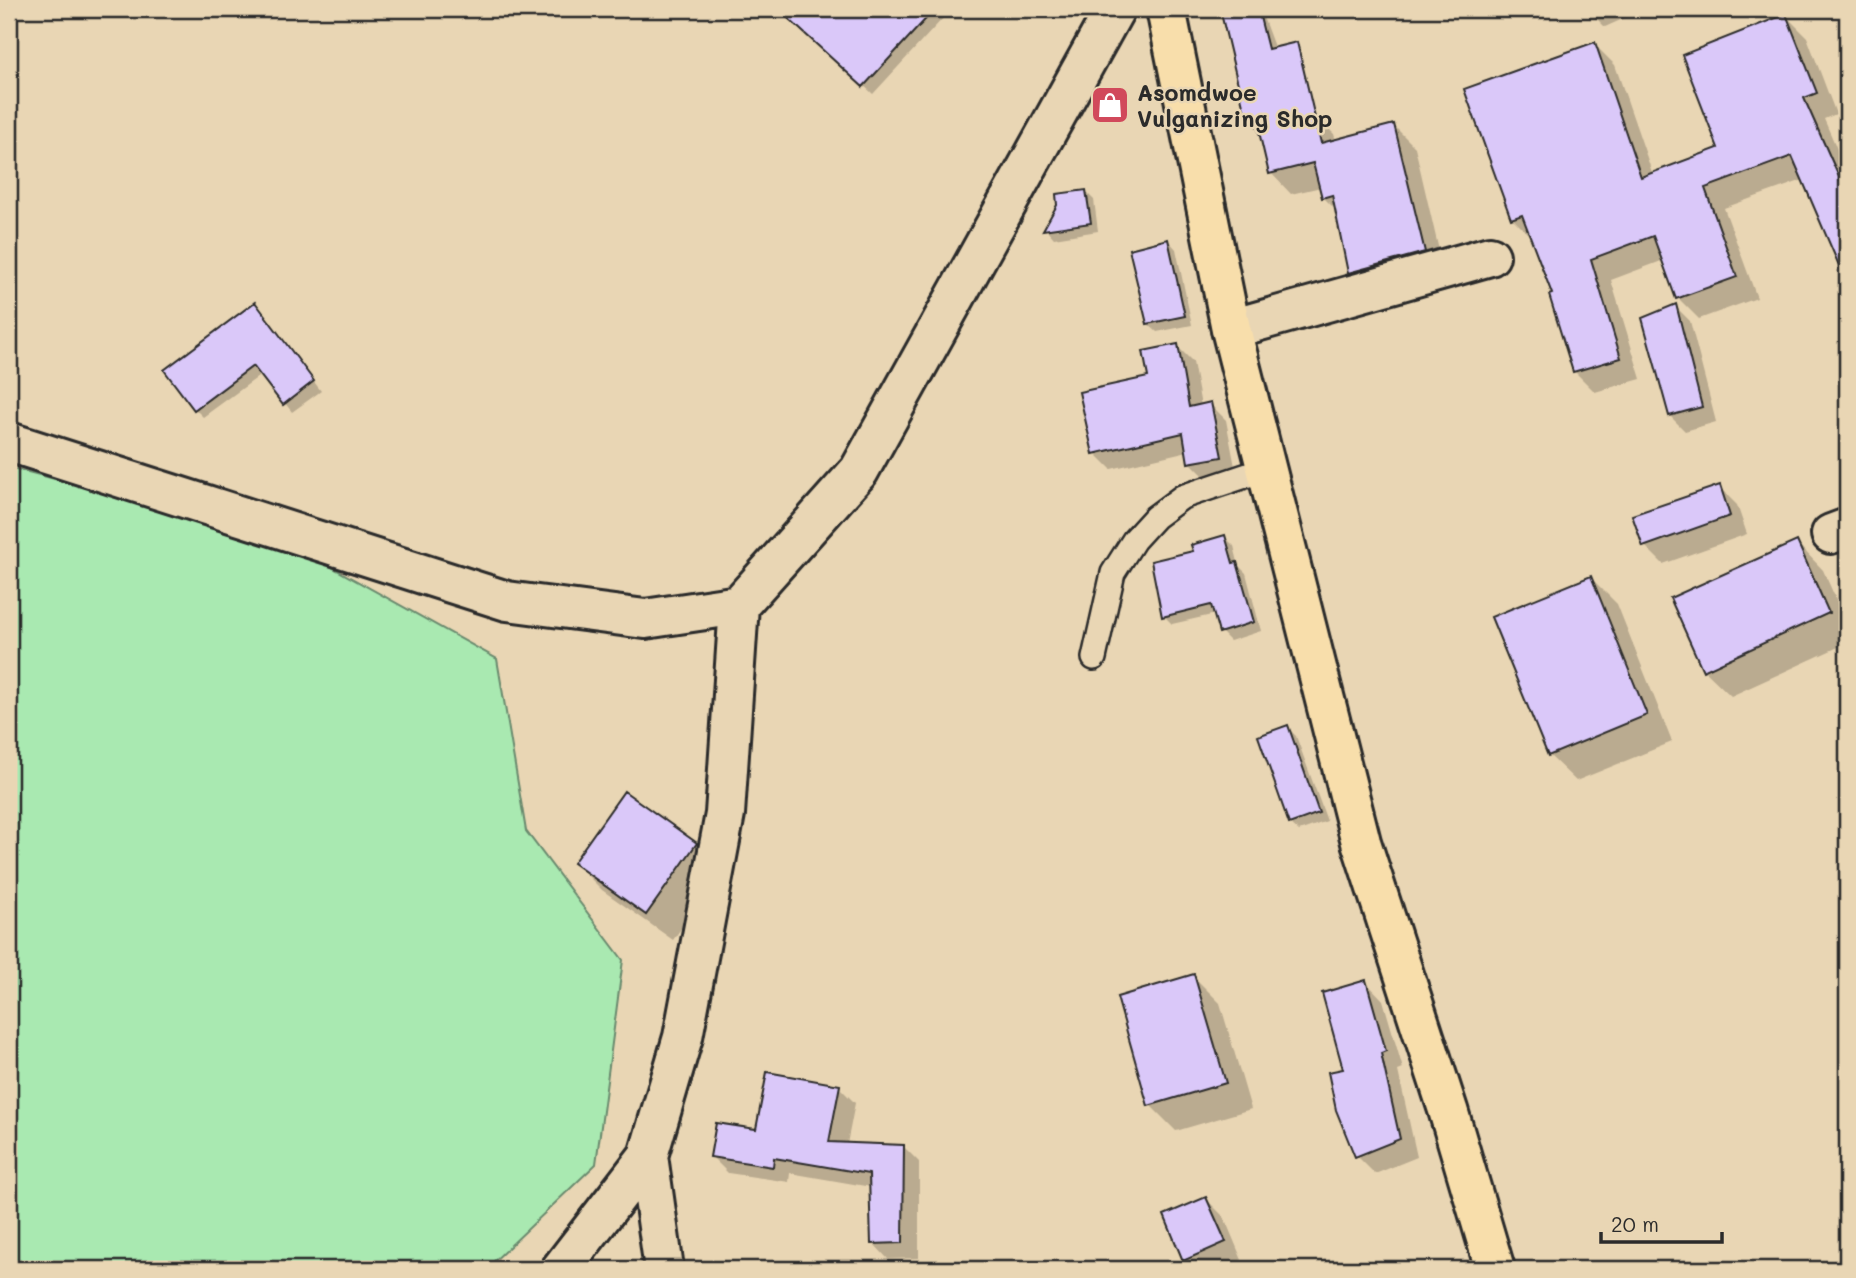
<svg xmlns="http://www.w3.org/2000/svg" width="1856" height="1278" font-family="Mali,sans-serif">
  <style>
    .green { fill: #a9e9b1; stroke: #6a8a6e; stroke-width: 2 }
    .shadow { fill: #0003 }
    .building { fill: #dac8f9; stroke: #2b2b2b; stroke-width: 2 }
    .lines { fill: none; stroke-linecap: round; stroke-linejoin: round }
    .lane-casing { stroke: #2b2b2b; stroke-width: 28 }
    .street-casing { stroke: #2b2b2b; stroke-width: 44 }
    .primary-casing { stroke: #2b2b2b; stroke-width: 44 }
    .lane { stroke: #e9d6b4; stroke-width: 23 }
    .street { stroke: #e9d6b4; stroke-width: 38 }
    .primary { stroke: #f8deab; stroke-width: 38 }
    .labels { text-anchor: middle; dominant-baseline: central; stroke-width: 5; stroke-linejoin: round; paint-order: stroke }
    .poi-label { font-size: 23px; font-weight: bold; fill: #2b2b2b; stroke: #e9d6b4; text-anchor: start }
  </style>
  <rect width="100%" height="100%" fill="#e9d6b4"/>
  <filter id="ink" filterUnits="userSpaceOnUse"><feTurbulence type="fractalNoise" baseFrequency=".0143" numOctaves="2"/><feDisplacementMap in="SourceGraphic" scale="14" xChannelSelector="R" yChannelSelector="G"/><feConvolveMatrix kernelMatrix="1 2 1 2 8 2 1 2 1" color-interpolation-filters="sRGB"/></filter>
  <g filter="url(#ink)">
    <path class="green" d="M 9,467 L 70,483 L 326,564 L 497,659 L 526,831 L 623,960 L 596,1164 L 486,1269 L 9,1269 Z"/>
    <path class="shadow" d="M 794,9 L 940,9 L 946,15 L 873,94 L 788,16 Z
      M 1222,9 L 1260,9 L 1300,117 L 1313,114 L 1334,134 L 1336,141 L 1394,126 L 1415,147 L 1444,272 L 1371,293 L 1350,272 L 1337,211 L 1323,197 L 1321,187 L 1291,194 L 1271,173 L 1261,133 L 1249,121 Z
      M 1587,9 L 1645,9 L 1605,27 Z
      M 1786,16 L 1807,37 L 1836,114 L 1824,119 L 1847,172 L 1847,267 L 1836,256 L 1803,180 L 1724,208 L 1757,298 L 1699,319 L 1678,298 L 1664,260 L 1611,280 L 1641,379 L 1595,392 L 1574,371 L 1554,295 L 1532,238 L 1512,218 L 1594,44 L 1615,65 L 1653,175 L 1721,149 Z
      M 1086,192 L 1094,200 L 1098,231 L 1054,238 L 1046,229 Z
      M 1168,240 L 1176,249 L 1192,325 L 1157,332 L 1148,324 Z
      M 255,304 L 321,391 L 292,412 L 262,374 L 203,417 L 195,409 Z
      M 1675,306 L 1690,321 L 1716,422 L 1685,431 L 1670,416 Z
      M 1177,346 L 1193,362 L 1201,406 L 1210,404 L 1226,420 L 1236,472 L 1206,478 L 1190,462 L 1188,451 L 1111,469 L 1095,453 L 1150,379 Z
      M 1719,487 L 1737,505 L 1747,534 L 1663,564 L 1645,546 Z
      M 1225,537 L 1234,546 L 1239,566 L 1246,573 L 1261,631 L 1230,641 L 1221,632 L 1216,614 L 1172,624 L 1164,616 L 1195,553 Z
      M 1797,543 L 1823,570 L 1847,624 L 1847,643 L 1731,696 L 1704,670 Z
      M 1591,578 L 1617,604 L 1672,742 L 1576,781 L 1549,755 Z
      M 1287,727 L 1296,736 L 1327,821 L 1299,831 L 1290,823 Z
      M 696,844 L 722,870 L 673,940 L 602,890 L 575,863 Z
      M 1193,976 L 1220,1003 L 1251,1109 L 1176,1131 L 1150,1105 Z
      M 1366,982 L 1383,1000 L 1403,1069 L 1398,1071 L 1417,1157 L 1375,1174 L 1357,1156 Z
      M 839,1087 L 855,1103 L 847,1144 L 903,1146 L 919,1162 L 919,1258 L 888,1259 L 873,1243 L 871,1187 L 790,1173 L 789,1182 L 728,1173 L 712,1157 Z
      M 1206,1199 L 1224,1217 L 1242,1260 L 1221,1269 L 1194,1269 L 1185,1260 Z"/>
    <path class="building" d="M 778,9 L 935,9 L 863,87 Z
      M 1220,9 L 1258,9 L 1268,49 L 1297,42 L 1321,143 L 1394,124 L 1425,252 L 1348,273 L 1332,195 L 1322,198 L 1313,163 L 1269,174 L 1256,119 L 1247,122 Z
      M 1786,14 L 1817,93 L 1804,98 L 1847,195 L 1847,284 L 1792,156 L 1705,188 L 1737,277 L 1676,299 L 1653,236 L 1591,259 L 1621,358 L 1573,372 L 1549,295 L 1552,294 L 1522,215 L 1511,219 L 1464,89 L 1595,42 L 1641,177 L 1718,148 L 1682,55 Z
      M 1086,190 L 1091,223 L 1043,230 L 1057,205 L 1056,194 Z
      M 1168,239 L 1185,316 L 1147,324 L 1129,249 Z
      M 255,302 L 314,381 L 283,405 L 253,366 L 194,410 L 164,370 Z
      M 1676,304 L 1702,407 L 1669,416 L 1642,318 Z
      M 1178,344 L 1189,407 L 1211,402 L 1222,457 L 1188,463 L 1183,433 L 1093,454 L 1079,392 L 1148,377 L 1143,351 Z
      M 1720,485 L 1730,516 L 1643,547 L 1632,515 Z
      M 1225,535 L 1233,563 L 1237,562 L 1254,622 L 1219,633 L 1211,605 L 1162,617 L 1151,561 L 1193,551 L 1191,545 Z
      M 1797,541 L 1829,613 L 1703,671 L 1670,598 Z
      M 1591,576 L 1647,715 L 1548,756 L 1491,617 Z
      M 1288,725 L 1319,813 L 1289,824 L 1258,736 Z
      M 624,791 L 697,843 L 646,915 L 573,863 Z
      M 1194,974 L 1226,1083 L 1148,1106 L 1117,997 Z
      M 1366,980 L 1386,1051 L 1381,1053 L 1400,1139 L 1355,1157 L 1336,1110 L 1328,1072 L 1343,1069 L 1322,993 Z
      M 767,1072 L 840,1085 L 829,1142 L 904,1145 L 903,1243 L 871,1244 L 869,1174 L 774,1158 L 773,1167 L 710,1157 L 716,1123 L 756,1129 Z
      M 1206,1197 L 1226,1242 L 1183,1261 L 1164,1215 Z"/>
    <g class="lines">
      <defs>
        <path id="lane" d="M 1094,658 L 1113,573 L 1134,540 L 1155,517 L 1182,497 L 1266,469"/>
        <path id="street" d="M 1231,329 L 1490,256
          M 9,442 L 507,601 L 645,619 L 739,605 L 859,471 L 1115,9
          M 1831,534 L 1847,528
          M 648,1156 L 664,1269
          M 561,1269 L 648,1156 L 683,1037 L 725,814 L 739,605"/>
        <path id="primary" d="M 1166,9 L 1231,329 L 1361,842 L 1448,1110 L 1495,1269"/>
      </defs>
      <use href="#lane" class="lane-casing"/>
      <use href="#street" class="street-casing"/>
      <use href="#primary" class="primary-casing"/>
      <use href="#lane" class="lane"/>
      <use href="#street" class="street"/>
      <use href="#primary" class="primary"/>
    </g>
  </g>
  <defs>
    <symbol id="shop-square" viewBox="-11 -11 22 22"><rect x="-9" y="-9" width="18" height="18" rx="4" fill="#d1495b" stroke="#e9d6b4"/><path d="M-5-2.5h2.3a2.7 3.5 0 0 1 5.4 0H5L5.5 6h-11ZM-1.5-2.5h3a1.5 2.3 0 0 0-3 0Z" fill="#fff"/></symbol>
  </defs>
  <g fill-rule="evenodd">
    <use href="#shop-square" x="1088" y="83" width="44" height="44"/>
  </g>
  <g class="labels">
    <g class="poi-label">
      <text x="1137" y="92">Asomdwoe<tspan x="1137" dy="26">Vulganizing Shop</tspan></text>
    </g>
  </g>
  <rect width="1856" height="1278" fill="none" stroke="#e9d6b4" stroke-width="35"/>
  <rect x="18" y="18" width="1821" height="1243" fill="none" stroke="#2b2b2b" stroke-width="2.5" filter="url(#ink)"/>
  <path d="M1601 1232v10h121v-10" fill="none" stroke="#2b2b2b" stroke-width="3.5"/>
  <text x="1611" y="1232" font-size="21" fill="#2b2b2b" stroke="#e9d6b4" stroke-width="5" paint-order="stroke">20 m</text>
</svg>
